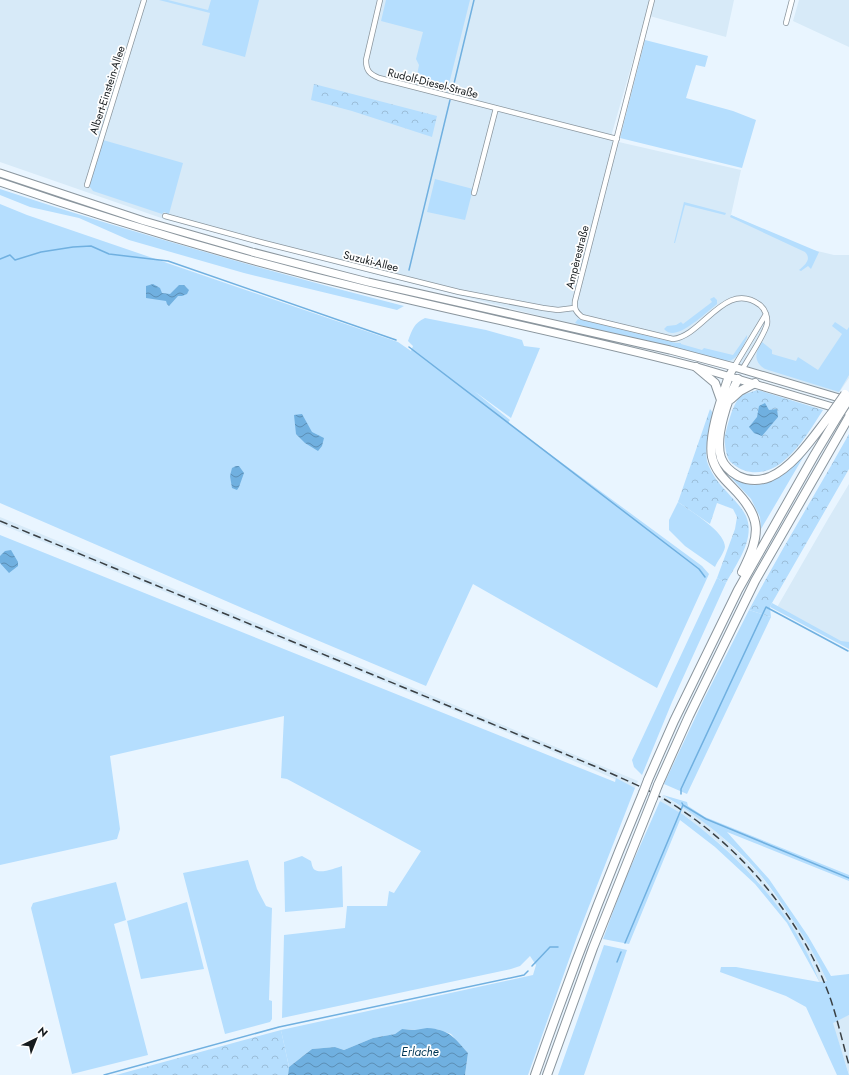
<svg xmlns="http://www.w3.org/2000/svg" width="849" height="1075" font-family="Jost,sans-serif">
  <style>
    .built { fill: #d7eaf8 }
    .green { fill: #b5defe }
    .forest { fill: url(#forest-crowns) }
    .water { fill: url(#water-waves) }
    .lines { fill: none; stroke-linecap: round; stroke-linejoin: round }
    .stream { stroke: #70b0e0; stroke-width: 1.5 }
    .minor-casing { stroke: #8b969e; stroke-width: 6 }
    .primary-casing { stroke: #8b969e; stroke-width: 9 }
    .trunk-casing { stroke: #8b969e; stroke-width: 9 }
    .motorway-casing { stroke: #8b969e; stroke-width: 10 }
    .minor { stroke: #fff; stroke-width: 4.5 }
    .primary { stroke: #fff; stroke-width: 7 }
    .trunk { stroke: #fff; stroke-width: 7 }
    .motorway { stroke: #fff; stroke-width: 8 }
    .rail { stroke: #3a4044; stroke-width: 1.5; stroke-dasharray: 8 4; stroke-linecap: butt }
    .motorway-bridge-casing { stroke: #8b969e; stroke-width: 10; stroke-linecap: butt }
    .motorway-bridge { stroke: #fff; stroke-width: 8 }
    .labels { text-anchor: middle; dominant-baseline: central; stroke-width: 3.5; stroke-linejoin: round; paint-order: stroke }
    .street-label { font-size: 11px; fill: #161b1e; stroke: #fff }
    .water-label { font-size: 12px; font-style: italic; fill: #013857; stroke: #fff }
  </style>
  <defs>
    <pattern id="forest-crowns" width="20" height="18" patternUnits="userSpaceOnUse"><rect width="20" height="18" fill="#b5defe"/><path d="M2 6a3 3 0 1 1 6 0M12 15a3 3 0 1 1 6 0" fill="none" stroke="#9bbed9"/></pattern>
    <pattern id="water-waves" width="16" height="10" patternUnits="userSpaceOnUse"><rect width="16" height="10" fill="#70b0e0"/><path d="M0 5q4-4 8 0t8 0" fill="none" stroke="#5b8eb5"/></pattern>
  </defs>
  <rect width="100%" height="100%" fill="#e9f5ff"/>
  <path class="built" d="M 0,0 L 734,0 L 726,37 L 646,15 L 610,140 L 741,170 L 731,215 L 809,249 L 834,255 L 849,255 L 849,378 L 838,394 L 726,361 L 572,324 L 339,265 L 167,220 L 0,162 Z
    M 799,0 L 849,0 L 849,47 L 793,21 Z
    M 849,484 L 849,644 L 848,647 L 776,609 L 828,519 Z
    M 0,517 L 638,781 L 635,788 L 542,747 L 0,524 Z
    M 663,795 L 700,819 L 722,837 L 759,873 L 800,931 L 820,964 L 841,1018 L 849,1015 L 849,1074 L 813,964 L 789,922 L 758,881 L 724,847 L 688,818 L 660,801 Z"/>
  <path class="green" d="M 159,0 L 168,0 L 208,10 L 211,0 L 259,0 L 245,57 L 202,45 L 210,13 Z
    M 386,0 L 470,0 L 448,88 L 416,80 L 419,65 L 416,59 L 423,32 L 381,21 Z
    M 645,40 L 708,56 L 705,67 L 696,65 L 686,98 L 733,111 L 756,120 L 742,168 L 620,138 Z
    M 103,140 L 183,163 L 169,214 L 164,212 L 162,214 L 93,191 L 90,187 L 90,184 Z
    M 435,179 L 473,189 L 465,220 L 427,212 Z
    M 0,189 C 133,233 268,271 404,306 L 397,310 L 244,273 L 129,240 L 79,218 L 30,207 L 0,195 Z
    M 684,202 L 726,213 L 725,215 L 685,205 L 675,243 L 674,243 Z
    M 0,204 L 27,215 L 398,342 L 411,351 L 413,346 L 408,341 C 412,330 414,323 425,318 L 486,330 L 522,340 L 524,346 L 540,348 L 511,418 L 474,391 L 510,420 L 508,423 L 702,566 L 709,574 L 657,688 L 473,584 L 426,686 L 293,630 L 0,503 Z
    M 731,215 L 819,252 L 811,269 L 808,266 L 801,271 L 799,270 C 805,265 812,259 805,252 L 730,217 Z
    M 714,297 L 717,300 L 717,304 C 707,312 686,332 673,333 C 669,333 667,332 664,329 L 667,326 L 676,325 L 681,322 L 683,324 L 712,302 L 710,299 Z
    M 578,319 L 676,343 L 681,343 L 681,344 L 702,350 L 704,348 L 733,355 L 747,335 L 747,338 C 742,347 738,361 726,361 L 583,326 L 575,323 Z
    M 835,322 L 847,330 L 849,327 L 849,375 L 839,392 L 765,369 C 753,361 755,352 762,342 L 772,350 L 772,354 L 796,361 L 798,357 L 818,370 L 842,334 L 832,326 Z
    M 808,449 L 761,529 L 760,517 L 751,499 L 725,471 C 731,475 739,482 746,484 C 771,491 792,464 808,449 Z
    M 678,502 C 690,511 725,531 725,547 C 724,553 717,562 715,567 L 685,546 L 669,530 L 669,520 Z
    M 0,535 L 615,782 L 616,778 L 635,788 L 577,937 L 528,1075 L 465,1075 L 468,1053 L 451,1034 L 437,1029 L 415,1030 L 409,1029 L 402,1029 L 395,1034 L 373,1038 L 344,1050 L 335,1047 L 312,1049 L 289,1067 L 281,1030 L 533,975 L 536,965 L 530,956 L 520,966 L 511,969 L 282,1018 L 284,935 L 345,928 L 347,906 L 387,906 L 389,891 L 394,893 L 421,851 L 287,779 L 281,778 L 284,716 L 110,756 L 120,829 L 117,839 L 0,865 Z
    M 717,578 L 726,583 L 672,702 L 642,775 L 634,767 L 632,760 Z
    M 772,603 L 841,641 L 849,642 L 849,649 L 770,607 Z
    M 749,610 L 771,617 L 687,794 L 664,784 L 704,699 Z
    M 663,795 L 687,802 L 688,806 L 705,817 L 849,875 L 849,881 L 727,832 L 769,879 L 808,936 L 831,976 L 849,974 L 849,1015 L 833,1023 L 849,1075 L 837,1075 L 806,1007 L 786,996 L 720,972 L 721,967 L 736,967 L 819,982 L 827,981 C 817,958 804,936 789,915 C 780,901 770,887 759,873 C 732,842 698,816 663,795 Z
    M 660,801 C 670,807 680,812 689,819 C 742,859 797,917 819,981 L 787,923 L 755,884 L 715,847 L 680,820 L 629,944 L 603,939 L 624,882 Z
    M 302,856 L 311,861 C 312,864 312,868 315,870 C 321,874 336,868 342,866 L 343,907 L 285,912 L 284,862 Z
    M 248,860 L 257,889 L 266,906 L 272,908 L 269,1000 L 272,1001 L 272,1019 L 270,1022 L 225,1034 L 183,873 Z
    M 116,882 L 126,920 L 114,924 L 148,1055 L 72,1074 L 31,908 L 33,903 Z
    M 187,902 L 204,969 L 141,979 L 127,921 Z
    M 604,945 L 627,950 L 584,1075 L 558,1075 Z"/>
  <path class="forest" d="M 314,84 L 437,116 L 432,137 L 352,111 L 311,100 Z
    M 758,390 L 823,410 C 812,427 801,446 786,459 C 771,473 750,478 733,464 C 732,463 730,462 729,460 C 726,455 724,442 725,436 C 727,427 733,402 741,396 C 746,393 752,392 758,390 Z
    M 710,409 L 713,413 C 711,428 704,446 707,461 C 710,472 719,484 727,492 C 733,499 742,507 746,516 C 756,539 736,564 726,583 L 717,578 L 735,529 L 737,517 L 733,509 L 717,503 L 710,524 L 678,502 Z
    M 849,434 L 849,469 L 772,603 L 770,607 L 771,617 L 749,610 C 781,550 816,493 849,434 Z
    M 281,1030 L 289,1067 L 288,1075 L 116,1075 Z"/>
  <path class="water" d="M 153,284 L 160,288 L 162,293 L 170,294 L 179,285 L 184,285 L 189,290 L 187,294 L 182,296 L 178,296 L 169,306 L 167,304 L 166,301 L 146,298 L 146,286 Z
    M 765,403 L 769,410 L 777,409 L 778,417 L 762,436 L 754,433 L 749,427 L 757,417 L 759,406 Z
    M 302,414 L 312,432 L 324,438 L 322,446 L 318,451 L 305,443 L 296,434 L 294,415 Z
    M 236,466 L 239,466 L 244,473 L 239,487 L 237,490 L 232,488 L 230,476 L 232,468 Z
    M 11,550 L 18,562 L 18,566 L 9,573 L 0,563 L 0,556 L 5,551 Z
    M 427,1028 C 449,1029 455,1038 468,1053 L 465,1075 L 288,1075 L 289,1067 L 312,1049 L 335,1047 L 344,1050 L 373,1038 L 395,1034 L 402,1029 L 415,1030 Z"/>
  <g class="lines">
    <path class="stream" d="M 452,92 L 474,0
      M 0,259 L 10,255 L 15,260 L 41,252 L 73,247 L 91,246 L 109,254 L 168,261 L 396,340
      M 409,270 L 450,100
      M 409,347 L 699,569 L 705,577
      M 681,794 L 681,789 L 766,607 L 848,651
      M 682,803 L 683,805 L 706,819 L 849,878
      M 625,943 L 683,805
      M 617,962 L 621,952
      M 532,966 L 550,947 L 558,947
      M 104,1075 L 279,1027 L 524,975 L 528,971"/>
    <defs>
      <path id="minor" d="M 380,0 L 366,60 C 366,70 369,74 379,78 L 617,139
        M 652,0 L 575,301 C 574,309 576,312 582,317 L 673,339 C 703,336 725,279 760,305 C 765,309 768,317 767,324 C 765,334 748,359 742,370
        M 786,23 L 792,0
        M 87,185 L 144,0
        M 474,193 L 496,108
        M 165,216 L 264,243 L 399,277 L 459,292 L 543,308 L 558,310 L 574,308
        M 734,367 L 766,314"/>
      <path id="primary" d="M 697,367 L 849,412
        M 729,376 L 734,367 L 846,400"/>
      <path id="trunk" d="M 0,173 L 144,221 L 252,252 L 368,282 L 670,350 L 734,367
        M 0,182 C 122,224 246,261 372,291 C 480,317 589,339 696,367"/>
      <path id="motorway" d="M 696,367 L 715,383 L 721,400
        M 729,376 C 722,397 708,435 712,457 C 715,470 723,478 732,487 C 763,518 761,534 742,572
        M 738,379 C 728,398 714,437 721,458 C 724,466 731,472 738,476 C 748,481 760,481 770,477 C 795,466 815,434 831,414
        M 731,399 L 740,391 L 755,383
        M 648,780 L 674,721 L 738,590 L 815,454 L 838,416
        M 658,785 L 689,716 L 755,581 L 849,417
        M 535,1075 C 568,980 604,886 643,793
        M 547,1075 L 593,948 L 653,798"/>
    </defs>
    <use href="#minor" class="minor-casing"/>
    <use href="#primary" class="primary-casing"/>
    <use href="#trunk" class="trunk-casing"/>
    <use href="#motorway" class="motorway-casing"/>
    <use href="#minor" class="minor"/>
    <use href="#primary" class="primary"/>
    <use href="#trunk" class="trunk"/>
    <use href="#motorway" class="motorway"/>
    <path class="rail" d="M 0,521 L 599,768 C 621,778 643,787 664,799 C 736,841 799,915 828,992 C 837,1016 842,1041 849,1065"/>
    <defs>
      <path id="motorway-bridge" d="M 831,414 L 845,394
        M 838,416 L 849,399
        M 643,793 L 648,780
        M 653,798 L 658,785"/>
    </defs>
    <use href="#motorway-bridge" class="motorway-bridge-casing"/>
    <use href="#motorway-bridge" class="motorway-bridge"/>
  </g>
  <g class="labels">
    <g class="street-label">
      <text transform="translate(433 83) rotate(14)">Rudolf-Diesel-Straße</text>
      <text transform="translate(107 90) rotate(-72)">Albert-Einstein-Allee</text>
      <text transform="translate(577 257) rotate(-76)">Ampèrestraße</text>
      <text transform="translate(371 261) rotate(14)">Suzuki-Allee</text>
    </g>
    <g class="water-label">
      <text x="420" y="1052">Erlache</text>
    </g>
  </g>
  <g transform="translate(36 1039) rotate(43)" stroke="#ffffff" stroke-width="3" paint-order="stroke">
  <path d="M0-3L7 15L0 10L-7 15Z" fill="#161b1e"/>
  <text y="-6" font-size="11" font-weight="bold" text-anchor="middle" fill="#161b1e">N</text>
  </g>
</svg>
